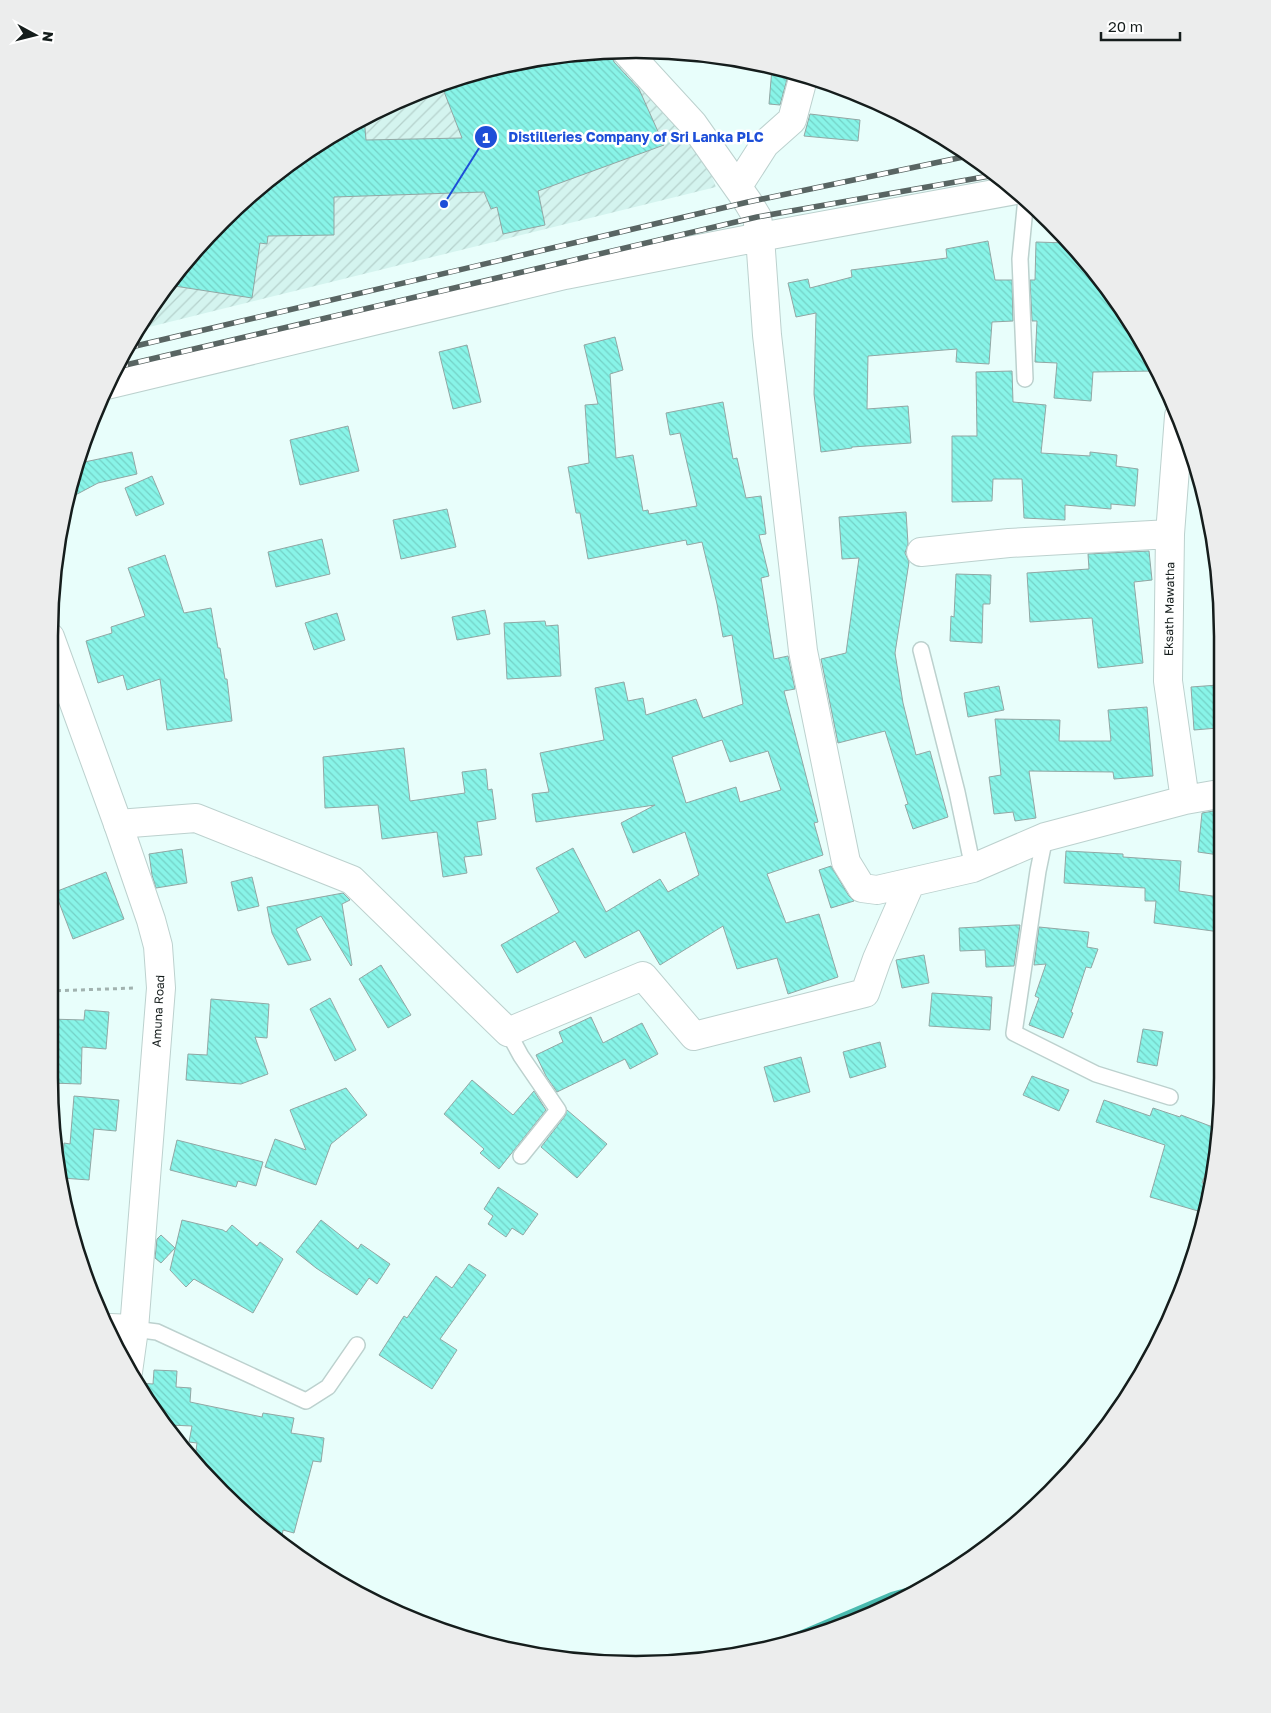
<svg xmlns="http://www.w3.org/2000/svg" width="1271" height="1713" font-family="'Golos Text',sans-serif">
  <style>
    .industrial { fill: url(#industrial-furrows) }
    .water { fill: #4abaaf }
    .building { fill: url(#building-back-hatch); stroke: #92a7a4; fill-rule: evenodd }
    .lines { fill: none; stroke-linecap: round; stroke-linejoin: round }
    .service-casing { stroke: #bcd1ce; stroke-width: 18 }
    .minor-casing { stroke: #bcd1ce; stroke-width: 30 }
    .tertiary-casing { stroke: #bcd1ce; stroke-width: 30 }
    .path { stroke: #a1b2af; stroke-width: 3; stroke-dasharray: 4 4; stroke-linecap: butt }
    .service { stroke: #fff; stroke-width: 15 }
    .minor { stroke: #fff; stroke-width: 28 }
    .tertiary { stroke: #fff; stroke-width: 28 }
    .rail-casing { stroke: #596563; stroke-width: 5.5 }
    .rail { stroke: #fff; stroke-width: 4; stroke-dasharray: 11; stroke-linecap: butt }
    .labels { text-anchor: middle; dominant-baseline: central; stroke-width: 5; stroke-linejoin: round; paint-order: stroke }
    .street-label { font-size: 12px; fill: #151d1c; stroke: #fff }
    .rim { fill: none; stroke: #151d1c; stroke-width: 2.5 }
    .leader { fill: none; stroke: #1d4ed8; stroke-width: 2 }
    .callout-dot { fill: #1d4ed8; stroke: #fff; stroke-width: 2 }
    .mark-label { font-size: 15px; text-anchor: middle; font-weight: bold; fill: #fff }
    .callout-label { font-size: 14px; text-anchor: middle; font-weight: bold; fill: #1d4ed8; stroke: #fff; stroke-width: 5; stroke-linejoin: round; paint-order: stroke }
  </style>
  <defs>
    <pattern id="industrial-furrows" width="10" height="10" patternUnits="userSpaceOnUse" patternTransform="scale(1.25)"><rect width="10" height="10" fill="#d4f4ef"/><path d="M-1 1l2-2M0 10L10 0M9 11l2-2" fill="none" stroke="#b5d1cc"/></pattern>
    <pattern id="building-back-hatch" width="6" height="6" patternUnits="userSpaceOnUse" patternTransform="scale(1.25)"><rect width="6" height="6" fill="#88f4e8"/><path d="M-1 5l2 2M0 0l6 6M5-1l2 2" fill="none" stroke="#74d1c6"/></pattern>
  </defs>
  <rect width="100%" height="100%" fill="#e8fefb"/>
  <path class="industrial" d="M 597,50 L 622,51 L 700,147 L 716,187 L 137,330 L 147,310 L 220,221 L 279,170 L 376,109 L 484,69 Z"/>
  <path class="water" d="M 924,1583 L 860,1620 L 787,1644 L 757,1649 L 891,1592 Z"/>
  <path class="building" d="M 597,50 L 611,50 L 611,55 L 614,62 L 639,89 L 664,145 L 538,191 L 545,225 L 503,234 L 497,207 L 491,209 L 484,192 L 334,197 L 334,235 L 268,236 L 267,244 L 260,243 L 252,298 L 168,285 L 220,221 L 279,170 L 364,117 L 366,140 L 462,138 L 443,89 L 504,65 Z
    M 772,68 L 789,72 L 780,105 L 769,104 Z
    M 810,114 L 860,120 L 858,141 L 804,136 Z
    M 988,241 L 995,280 L 1012,280 L 1013,321 L 992,322 L 989,364 L 956,362 L 957,349 L 868,356 L 867,409 L 908,406 L 911,443 L 852,447 L 852,448 L 821,452 L 814,394 L 816,313 L 796,317 L 788,283 L 808,279 L 810,288 L 852,277 L 851,270 L 947,258 L 946,249 Z
    M 1036,242 L 1068,243 L 1101,279 L 1155,371 L 1093,372 L 1091,401 L 1054,398 L 1057,363 L 1035,362 L 1037,321 L 1032,321 L 1030,280 L 1035,280 Z
    M 615,337 L 623,370 L 610,374 L 616,458 L 633,455 L 643,511 L 648,510 L 649,514 L 697,506 L 680,433 L 670,435 L 666,413 L 723,402 L 733,459 L 737,458 L 746,498 L 761,496 L 766,534 L 759,535 L 769,576 L 761,578 L 774,659 L 788,656 L 795,689 L 784,691 L 818,822 L 814,823 L 823,855 L 767,874 L 786,923 L 819,914 L 838,977 L 788,994 L 777,958 L 737,969 L 723,926 L 660,965 L 639,930 L 585,958 L 575,941 L 517,973 L 501,945 L 559,912 L 536,868 L 573,848 L 606,912 L 660,879 L 668,892 L 699,875 L 685,832 L 633,853 L 621,823 L 655,805 L 536,822 L 532,794 L 549,792 L 540,753 L 604,740 L 595,688 L 624,682 L 628,701 L 643,698 L 646,715 L 696,699 L 703,718 L 743,704 L 732,635 L 723,637 L 717,604 L 702,542 L 687,545 L 686,540 L 588,559 L 580,513 L 576,513 L 568,467 L 589,463 L 585,405 L 598,404 L 584,345 ZM 722,740 L 730,762 L 768,751 L 781,790 L 740,802 L 736,787 L 686,803 L 672,757 Z
    M 467,345 L 481,402 L 453,409 L 439,352 Z
    M 1012,371 L 1013,402 L 1046,405 L 1041,453 L 1090,456 L 1090,452 L 1117,455 L 1116,466 L 1138,469 L 1135,506 L 1111,504 L 1111,509 L 1065,505 L 1065,520 L 1024,518 L 1022,479 L 993,479 L 992,501 L 952,502 L 952,436 L 977,436 L 976,372 Z
    M 348,426 L 359,471 L 300,485 L 290,440 Z
    M 132,452 L 137,474 L 98,483 L 66,500 L 69,484 L 75,464 Z
    M 152,476 L 164,504 L 136,516 L 125,488 Z
    M 447,509 L 456,547 L 401,559 L 393,520 Z
    M 906,512 L 908,544 L 905,553 L 909,562 L 895,653 L 903,703 L 916,755 L 930,751 L 948,817 L 913,829 L 905,805 L 908,804 L 885,731 L 838,743 L 821,659 L 846,653 L 859,558 L 842,559 L 839,517 Z
    M 322,539 L 330,574 L 276,587 L 268,552 Z
    M 1149,551 L 1152,580 L 1134,582 L 1143,663 L 1098,668 L 1092,618 L 1030,622 L 1027,573 L 1089,569 L 1088,554 Z
    M 165,555 L 184,613 L 211,608 L 218,648 L 220,648 L 225,679 L 227,679 L 232,721 L 167,730 L 160,679 L 127,690 L 123,675 L 98,683 L 86,641 L 112,633 L 111,627 L 145,616 L 128,568 Z
    M 956,574 L 991,575 L 990,604 L 983,604 L 982,643 L 950,641 L 951,616 L 954,617 Z
    M 485,610 L 490,634 L 457,640 L 452,617 Z
    M 337,613 L 345,640 L 314,650 L 305,623 Z
    M 545,621 L 546,626 L 558,625 L 561,676 L 507,679 L 504,623 Z
    M 1218,685 L 1218,728 L 1194,730 L 1191,687 Z
    M 999,686 L 1004,710 L 968,717 L 964,693 Z
    M 1147,707 L 1153,776 L 1114,779 L 1113,772 L 1029,771 L 1036,818 L 1015,821 L 1013,812 L 994,814 L 989,777 L 1001,775 L 995,719 L 1060,720 L 1059,741 L 1111,741 L 1108,710 Z
    M 404,748 L 410,801 L 465,793 L 462,772 L 486,769 L 488,790 L 492,789 L 496,819 L 477,822 L 482,855 L 464,857 L 467,873 L 443,877 L 437,832 L 382,839 L 378,805 L 325,808 L 323,757 Z
    M 1219,810 L 1219,855 L 1198,852 L 1202,813 Z
    M 182,849 L 187,883 L 156,888 L 152,875 L 149,854 Z
    M 1066,851 L 1123,854 L 1123,857 L 1181,861 L 1179,891 L 1219,897 L 1220,932 L 1154,923 L 1156,901 L 1145,901 L 1145,888 L 1064,883 Z
    M 831,866 L 849,896 L 854,901 L 831,908 L 819,870 Z
    M 106,872 L 124,919 L 73,939 L 55,892 Z
    M 252,877 L 259,906 L 238,911 L 231,882 Z
    M 343,893 L 350,900 L 342,904 L 352,965 L 351,966 L 321,916 L 296,929 L 311,960 L 288,965 L 272,933 L 267,907 Z
    M 1016,925 L 1020,925 L 1014,966 L 986,967 L 985,950 L 960,951 L 959,928 Z
    M 1039,927 L 1089,932 L 1087,947 L 1098,949 L 1091,968 L 1086,967 L 1071,1012 L 1073,1013 L 1063,1038 L 1029,1025 L 1039,998 L 1035,996 L 1046,964 L 1034,965 Z
    M 924,955 L 929,983 L 902,988 L 896,960 Z
    M 381,965 L 411,1015 L 388,1028 L 359,979 Z
    M 932,993 L 992,997 L 990,1030 L 929,1026 Z
    M 330,998 L 356,1050 L 335,1061 L 310,1009 Z
    M 211,999 L 269,1004 L 267,1038 L 255,1037 L 268,1074 L 241,1084 L 186,1080 L 188,1054 L 207,1055 Z
    M 85,1010 L 109,1012 L 106,1049 L 82,1047 L 81,1084 L 50,1083 L 49,1019 L 84,1020 Z
    M 591,1017 L 603,1043 L 642,1023 L 658,1054 L 630,1069 L 625,1059 L 557,1092 L 546,1076 L 536,1055 L 563,1042 L 559,1032 Z
    M 1143,1029 L 1163,1032 L 1157,1066 L 1137,1062 Z
    M 880,1042 L 886,1067 L 850,1078 L 843,1052 Z
    M 801,1057 L 810,1092 L 774,1102 L 764,1067 Z
    M 1032,1076 L 1069,1090 L 1059,1111 L 1023,1095 Z
    M 472,1080 L 513,1115 L 534,1091 L 546,1110 L 499,1169 L 480,1153 L 484,1149 L 444,1114 Z
    M 346,1088 L 367,1115 L 331,1144 L 316,1185 L 265,1167 L 275,1139 L 306,1150 L 290,1110 Z
    M 74,1096 L 119,1100 L 116,1131 L 94,1129 L 89,1180 L 62,1178 L 64,1143 L 70,1144 Z
    M 1104,1100 L 1150,1116 L 1153,1108 L 1180,1117 L 1181,1115 L 1218,1129 L 1214,1151 L 1202,1183 L 1205,1184 L 1198,1211 L 1150,1197 L 1165,1145 L 1096,1122 Z
    M 567,1110 L 607,1144 L 577,1178 L 541,1147 L 565,1116 Z
    M 177,1140 L 263,1162 L 256,1186 L 238,1181 L 236,1187 L 170,1170 Z
    M 498,1187 L 538,1214 L 523,1235 L 512,1228 L 506,1237 L 488,1224 L 493,1216 L 484,1209 Z
    M 182,1220 L 223,1230 L 226,1232 L 232,1225 L 257,1246 L 260,1242 L 283,1259 L 253,1313 L 194,1279 L 186,1287 L 170,1270 Z
    M 321,1220 L 358,1249 L 361,1244 L 390,1264 L 377,1284 L 369,1278 L 357,1295 L 316,1268 L 296,1252 Z
    M 161,1235 L 175,1248 L 161,1263 L 155,1258 L 157,1239 Z
    M 469,1264 L 486,1275 L 440,1339 L 457,1350 L 432,1389 L 379,1355 L 404,1316 L 407,1318 L 436,1276 L 452,1288 Z
    M 154,1370 L 177,1371 L 176,1387 L 191,1388 L 190,1402 L 262,1417 L 263,1413 L 294,1418 L 291,1433 L 324,1438 L 321,1462 L 313,1461 L 294,1533 L 283,1530 L 281,1542 L 221,1493 L 195,1459 L 197,1443 L 189,1442 L 192,1426 L 169,1425 L 137,1384 L 139,1383 L 153,1384 Z"/>
  <g class="lines">
    <defs>
      <path id="service" d="M 1025,379 L 1020,259 L 1026,198
        M 921,650 L 957,792 L 973,868
        M 1045,837 L 1038,871 L 1014,1033 L 1096,1074 L 1170,1097
        M 508,1032 L 521,1056 L 558,1110 L 521,1156
        M 134,1329 L 157,1332 L 306,1401 L 328,1387 L 357,1345"/>
      <path id="minor" d="M 738,186 L 765,144 L 792,120 L 804,75
        M 107,385 L 565,275 L 760,237 L 767,335 L 803,651 L 846,862 L 862,888 L 877,890 L 973,868 L 1045,837 L 1185,800 L 1219,794
        M 1179,416 L 1170,534 L 1168,681 L 1185,800
        M 921,552 L 1009,543 L 1170,534
        M 118,824 L 196,818 L 352,880 L 508,1032 L 643,976 L 694,1036 L 865,993 L 877,959 L 910,884
        M 110,1328 L 134,1329"/>
      <path id="tertiary" d="M 626,51 L 693,124 L 748,202 L 757,217 L 760,237 L 1016,190
        M 50,637 L 118,824 L 151,920 L 158,946 L 161,988 L 134,1329 L 128,1372"/>
    </defs>
    <use href="#service" class="service-casing"/>
    <use href="#minor" class="minor-casing"/>
    <use href="#tertiary" class="tertiary-casing"/>
    <path class="path" d="M 49,991 L 135,988"/>
    <use href="#service" class="service"/>
    <use href="#minor" class="minor"/>
    <use href="#tertiary" class="tertiary"/>
    <defs>
      <path id="rail" d="M 127,348 L 748,202 L 968,156
        M 117,367 L 757,217 L 995,175"/>
    </defs>
    <use href="#rail" class="rail-casing"/>
    <use href="#rail" class="rail"/>
  </g>
  <g class="labels">
    <g class="street-label">
      <text transform="translate(1169 609) rotate(-89)">Eksath Mawatha</text>
      <text transform="translate(158 1011) rotate(-87)">Amuna Road</text>
    </g>
  </g>
  <path d="M0 0H1271V1713H0ZM636 58H636A578 578 0 0 1 1214 636V1078A578 578 0 0 1 636 1656H636A578 578 0 0 1 58 1078V636A578 578 0 0 1 636 58Z" fill="#eceded" fill-rule="evenodd"/>
  <path class="rim" d="M636 58H636A578 578 0 0 1 1214 636V1078A578 578 0 0 1 636 1656H636A578 578 0 0 1 58 1078V636A578 578 0 0 1 636 58Z"/>
  <path class="leader" d="M444 204L486 137"/>
  <g class="callout-dot">
    <circle cx="444" cy="204" r="5"/>
    <circle cx="486" cy="137" r="12"/>
  </g>
  <g class="mark-label">
    <text x="486" y="143">1</text>
  </g>
  <g class="callout-label">
    <text x="636" y="142">Distilleries Company of Sri Lanka PLC</text>
  </g>
  <g transform="translate(35 35) rotate(97)" stroke="#ffffff" stroke-width="4" paint-order="stroke">
  <path d="M0-4L9 19L0 12L-9 19Z" fill="#151d1c"/>
  <text y="-8" font-size="14" font-weight="bold" text-anchor="middle" fill="#151d1c">N</text>
  </g>
  <path d="M1101 32v8h79v-8" fill="none" stroke="#151d1c" stroke-width="2.5"/>
  <text x="1108" y="32" font-size="15" fill="#151d1c" stroke="#ffffff" stroke-width="4" paint-order="stroke">20 m</text>
</svg>
